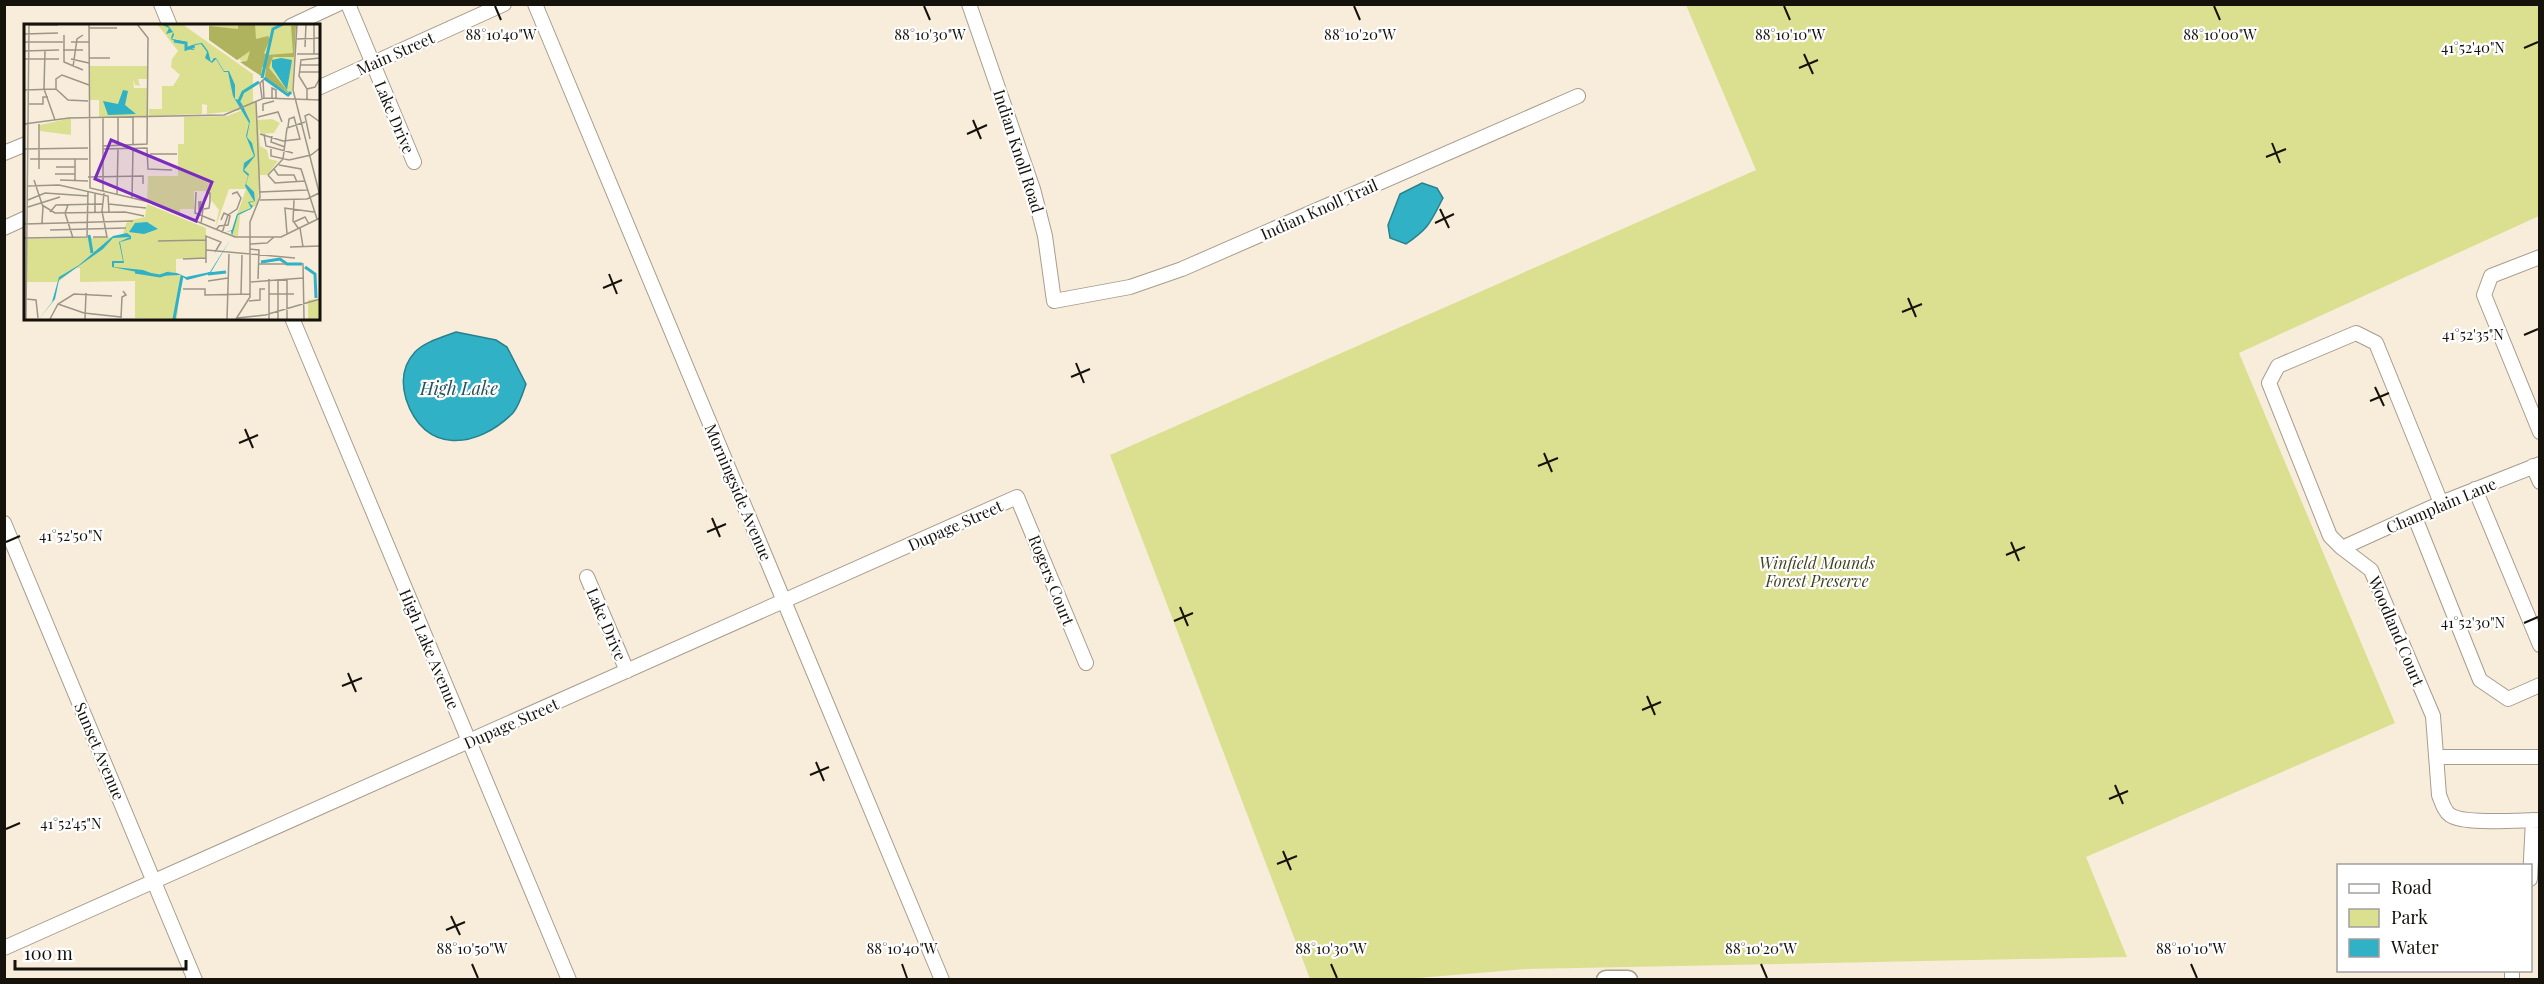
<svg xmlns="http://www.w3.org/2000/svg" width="2544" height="984" font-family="'Playfair Display',serif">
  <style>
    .green { fill: #dbe091 }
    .water { fill: #30b1c5; stroke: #28818d; stroke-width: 1.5 }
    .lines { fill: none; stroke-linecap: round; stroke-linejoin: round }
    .street-casing { stroke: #a79d8c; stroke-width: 16 }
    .secondary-casing { stroke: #a79d8c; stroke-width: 21 }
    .street { stroke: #fff; stroke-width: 14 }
    .secondary { stroke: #fff; stroke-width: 18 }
    .ticks { fill: none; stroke: #15110b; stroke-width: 2 }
    .labels { text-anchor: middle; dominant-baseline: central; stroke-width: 4.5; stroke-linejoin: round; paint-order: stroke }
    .street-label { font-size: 16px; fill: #15110b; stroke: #fff }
    .park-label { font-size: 16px; font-style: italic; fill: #3f421c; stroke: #fff }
    .water-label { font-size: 18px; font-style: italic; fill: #21545d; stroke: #fff }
    .inset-river { fill: none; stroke: #30b1c5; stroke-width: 3 }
    .inset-road { fill: none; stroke: #9d9588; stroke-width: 1.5 }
    .view { fill: #7b2cbf; fill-opacity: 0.15; stroke: #7b2cbf; stroke-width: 3 }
    .inset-edge { fill: none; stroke: #15110b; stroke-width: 3 }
    .ticks-label { font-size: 15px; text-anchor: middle; fill: #15110b; stroke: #fff; stroke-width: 4.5; stroke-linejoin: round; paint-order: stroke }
  </style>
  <rect width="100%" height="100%" fill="#f8eddb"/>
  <path class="green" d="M 1686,5 L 2539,5 L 2539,216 L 2239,353 L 2395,723 L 2086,857 L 2127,957 L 1526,969 L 1406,979 L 1310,979 L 1110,455 L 1756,170 Z"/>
  <path class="water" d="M 1422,183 L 1437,188 L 1443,198 C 1430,223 1430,227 1406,244 L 1390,238 L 1388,225 L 1400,194 Z
    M 456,332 L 496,340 L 507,347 L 526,384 C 523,393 519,406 513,413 C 477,449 424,455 406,399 C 401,382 402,366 415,352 C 424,342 443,337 456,332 Z"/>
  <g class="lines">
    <defs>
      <path id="street" d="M 161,4 L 170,26
        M 348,4 L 414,162
        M 535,4 L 942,980
        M 969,4 L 1033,189 L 1045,236 L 1054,301 L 1130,287 L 1182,269 L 1578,96
        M 291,26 L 338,4
        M 318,88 L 504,4
        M 4,153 L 26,144
        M 4,228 L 26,218
        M 2540,257 L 2491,276 L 2484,295 L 2540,432
        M 292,318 L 569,980
        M 2533,466 L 2540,482
        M 2475,489 L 2540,645
        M 2441,503 L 2376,343 L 2356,333 L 2278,366 L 2269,383 L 2330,536 L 2342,548 L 2371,570 L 2433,716 L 2439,795 C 2442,802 2444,811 2450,815 C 2464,825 2521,820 2540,820
        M 2414,515 L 2480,680 L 2508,699 L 2540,685
        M 4,523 L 195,980
        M 2342,548 L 2441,503 L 2540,464
        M 587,577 L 627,671
        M 2437,757 L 2540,757
        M 2530,879 L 2533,820
        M 4,948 L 1017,497 L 1086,663
        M 2512,980 L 2512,970"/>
      <path id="secondary" d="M 1606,980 L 1628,980"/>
    </defs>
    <use href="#street" class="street-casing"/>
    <use href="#secondary" class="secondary-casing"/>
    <use href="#street" class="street"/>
    <use href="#secondary" class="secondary"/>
  </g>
  <path class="ticks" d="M 495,6 L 501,20M 924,6 L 930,20M 1354,6 L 1360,20M 1784,6 L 1790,20M 2214,6 L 2220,20M 2524,48 L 2538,42M 1804,54 L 1813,74M 1799,68 L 1818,60M 973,120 L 981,139M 967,134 L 987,125M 2272,143 L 2280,163M 2266,157 L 2286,149M 1440,209 L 1449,228M 1435,223 L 1454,214M 609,274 L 617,294M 603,288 L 622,280M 1908,298 L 1916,317M 1902,312 L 1922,304M 2524,335 L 2538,329M 1076,363 L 1084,383M 1071,377 L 1090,369M 2375,387 L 2384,406M 2370,401 L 2389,393M 245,429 L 253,448M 239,443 L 258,435M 1544,453 L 1552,472M 1538,466 L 1558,458M 712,518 L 720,537M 707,532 L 726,524M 6,542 L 20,536M 2011,542 L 2019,561M 2006,555 L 2025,547M 1180,607 L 1188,626M 1174,621 L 1193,613M 2524,623 L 2538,617M 348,673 L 356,692M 342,686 L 362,678M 1647,696 L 1655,715M 1642,710 L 1661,702M 816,762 L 824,781M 810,775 L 829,767M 2115,785 L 2123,804M 2109,799 L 2128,791M 6,829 L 20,823M 1283,851 L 1291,870M 1277,864 L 1297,856M 451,916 L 460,935M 446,930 L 465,922M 472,964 L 478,978M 902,964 L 907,978M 1331,964 L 1337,978M 1761,964 L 1767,978M 2191,964 L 2197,978"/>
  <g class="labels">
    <g class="street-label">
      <text transform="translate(395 53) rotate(-24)">Main Street</text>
      <text transform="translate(395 117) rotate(67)">Lake Drive</text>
      <text transform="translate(1019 151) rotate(72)">Indian Knoll Road</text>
      <text transform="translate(1319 209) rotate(-24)">Indian Knoll Trail</text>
      <text transform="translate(739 492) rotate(67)">Morningside Avenue</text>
      <text transform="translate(2441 505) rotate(-23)">Champlain Lane</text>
      <text transform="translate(955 525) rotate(-24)">Dupage Street</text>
      <text transform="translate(1052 580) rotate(68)">Rogers Court</text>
      <text transform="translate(607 624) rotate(67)">Lake Drive</text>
      <text transform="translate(2397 631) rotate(67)">Woodland Court</text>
      <text transform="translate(430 649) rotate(67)">High Lake Avenue</text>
      <text transform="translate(511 723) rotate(-24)">Dupage Street</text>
      <text transform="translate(100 751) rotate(67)">Sunset Avenue</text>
    </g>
    <g class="park-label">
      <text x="1817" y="562">Winfield Mounds<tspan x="1817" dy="18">Forest Preserve</tspan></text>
    </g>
    <g class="water-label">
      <text x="459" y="388">High Lake</text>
    </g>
  </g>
  <g transform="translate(24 24)">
    <rect width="296" height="296" fill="#f8eddb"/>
    <path d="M 133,0 L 158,0 L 229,50 L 229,79 L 232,77 L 234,96 L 248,95 L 256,99 L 250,109 L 237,110 L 235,104 L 236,122 L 243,126 L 245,135 L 254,137 L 243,151 L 236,151 L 234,180 L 216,191 L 214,213 L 206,211 L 222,165 L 205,165 L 191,205 L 195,186 L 187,176 L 186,167 L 170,167 L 170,185 L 156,185 L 156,189 L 123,177 L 124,152 L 154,152 L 154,120 L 160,120 L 160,93 L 203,92 L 219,86 L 183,90 L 183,81 L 178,80 L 178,90 L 125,92 L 125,85 L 138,85 L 138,62 L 149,62 L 156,51 L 147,43 L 148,35 L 154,27 ZM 185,0 L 272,0 L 268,71 L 185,15 ZM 65,42 L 124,42 L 124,55 L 114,55 L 116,62 L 111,61 L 109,55 L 110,64 L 124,64 L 124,92 L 75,93 L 75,76 L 65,76 ZM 47,94 L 47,111 L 16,107 L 16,101 ZM 123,180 L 182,204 L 182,234 L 152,235 L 152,249 L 157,252 L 153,295 L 111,294 L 111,257 L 56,258 L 56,244 L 52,244 L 34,258 L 3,258 L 3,215 L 98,213 L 103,197 L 121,193 ZM 295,275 L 295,295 L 284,295 L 284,276 Z" fill="#dbe091"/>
    <path d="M 214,0 L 231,0 L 232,15 L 244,12 L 246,15 L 240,29 L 243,31 L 269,29 L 267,2 L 272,1 L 270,33 L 249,33 L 245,44 L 266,70 L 241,54 L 242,44 L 238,43 L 237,52 L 216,38 L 223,37 L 226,27 L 213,36 L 185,16 L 185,2 L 214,5 Z" fill="#afb35d"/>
    <path d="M 136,0 L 143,0 L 149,8 L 150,11 L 148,15 L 162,18 L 163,20 L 162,25 L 167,24 L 170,25 L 170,21 L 171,20 L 178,19 L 184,27 L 187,38 L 190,34 L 192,34 L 200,47 L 205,47 L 211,61 L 211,75 L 215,76 L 218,80 L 226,97 L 223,113 L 228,119 L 231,132 L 220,146 L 225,150 L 222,160 L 230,168 L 231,177 L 225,179 L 229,182 L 227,185 L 214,191 L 208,212 L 207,207 L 202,208 L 208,206 L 213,190 L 227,184 L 224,178 L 230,177 L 221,162 L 224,152 L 219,147 L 220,139 L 230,132 L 222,112 L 225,99 L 209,72 L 204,48 L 200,48 L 192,35 L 188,39 L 181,34 L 183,28 L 177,20 L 171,21 L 170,26 L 162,25 L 162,19 L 148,16 L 147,14 L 149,8 L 142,10 L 145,4 ZM 257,34 L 268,36 L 263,66 L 248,43 L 248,36 ZM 99,66 L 104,67 L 101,81 L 112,90 L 84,91 L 79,77 L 94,80 ZM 123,198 L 134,205 L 120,210 L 105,208 L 111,199 ZM 103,209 L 107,212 L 107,215 L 96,218 L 100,239 L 90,239 L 90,243 L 119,246 L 135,252 L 143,248 L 153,249 L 162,253 L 186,248 L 206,216 L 186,250 L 163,256 L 156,251 L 133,252 L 88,243 L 88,237 L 99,237 L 95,218 L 106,213 L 89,214 L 79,225 L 35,256 L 31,275 L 15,295 L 28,278 L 35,253 L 55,241 L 89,212 Z" fill="#30b1c5"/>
    <path class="inset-river" d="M 150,17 L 162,19 L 162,25 L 170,22M 238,54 L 249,5 L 259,0M 240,54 L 264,71 L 267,68M 215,77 L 219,68 L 235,58M 65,211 L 68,229M 237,238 L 256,235 L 263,240 L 278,240M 281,243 L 291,250 L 292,274M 111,248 L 136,252 L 145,249M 184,250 L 202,248M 150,295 L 158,252"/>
    <path class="inset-road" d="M 65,0 L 66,164 L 125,178 L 211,213 L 257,213 L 296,194M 273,0 L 269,66 L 296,172M 5,1 L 34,1M 65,4 L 93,4M 0,10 L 34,9M 40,11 L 40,38 L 59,46M 273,15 L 296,14M 0,18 L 39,18M 47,18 L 65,18M 281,23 L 282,0M 21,26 L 20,65 L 31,96M 39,26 L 59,26M 0,27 L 35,26M 273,30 L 296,30M 290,30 L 290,0M 65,34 L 86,34M 0,35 L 35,35M 47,35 L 65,39M 276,41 L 296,41M 49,43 L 53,15 L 59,11M 275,48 L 296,48M 32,65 L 32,55 L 38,51 L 65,61M 32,65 L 44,76 L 64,77M 283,65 L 291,63 L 296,54M 0,66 L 32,65M 238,74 L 236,59 L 239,56 L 240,74M 248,74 L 248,64 L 252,66 L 252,74M 283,75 L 283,65 L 275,52 L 277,36 L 296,34M 5,80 L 19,80 L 19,73 L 24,73M 239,87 L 239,80 L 250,77M 234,93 L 254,88 L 258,98M 0,100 L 45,94 L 200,91 L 240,74 L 296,76M 236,110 L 259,117 L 276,115 L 270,93 L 265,95 L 264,103M 240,110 L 242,122 L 269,129M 248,112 L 247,118 L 261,123M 286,115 L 281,92 L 285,90 L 296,98M 109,121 L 109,93M 79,122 L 123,120 L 124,14 L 113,0M 94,122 L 94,93M 0,125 L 64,124M 79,125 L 123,124 L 124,145 L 148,146M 247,125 L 247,132 L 265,136 L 287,131 L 296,124M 126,130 L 153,130M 6,135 L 64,135M 51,135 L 51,157M 255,141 L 277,145 L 293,195M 32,143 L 51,143M 15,145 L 15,100M 250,145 L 254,151 L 270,151 L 273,158M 31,150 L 51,150M 244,151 L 259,135 L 263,104 L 281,98M 244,151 L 251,159 L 281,157M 64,153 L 119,152 L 119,160M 10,156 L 19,183 L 18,199M 36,156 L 64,157M 3,162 L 35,161 L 84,172 L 85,188M 79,168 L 79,94M 172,168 L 171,189 L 191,197M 236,168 L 283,166M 93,171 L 94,125M 108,174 L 109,124M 4,176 L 21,169 L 64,172M 236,176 L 283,175 L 295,169M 270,176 L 269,197 L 275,205M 175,177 L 175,186 L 177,177M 85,180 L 122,184M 18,181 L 31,189 L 101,188 L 120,192M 44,181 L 41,189 L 49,214M 4,183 L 36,173M 260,184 L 290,188M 180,185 L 185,184 L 186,177 L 186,169 L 182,168M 261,185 L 263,210M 26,188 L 32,181 L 78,180M 71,189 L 71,170M 270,198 L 281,193 L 285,200M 1,200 L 109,197M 177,200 L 180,177M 276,204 L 279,223M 26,206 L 102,204M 192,206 L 195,202 L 204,201 L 206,192 L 200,189 L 197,196M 198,209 L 204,191 L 213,185 L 217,174 L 213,168 L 208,170M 69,213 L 83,213 L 78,187 L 80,169M 1,214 L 63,213 L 64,168M 134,217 L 182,216M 226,220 L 243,219 L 250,213M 266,223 L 296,222M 226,225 L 235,226 L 234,255M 182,226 L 271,234M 159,235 L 182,234M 182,239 L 182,212 L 197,218 L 191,228M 279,239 L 280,295M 235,240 L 262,240M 184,257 L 204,254M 227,258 L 279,254M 159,265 L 181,265 L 181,271 L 226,270M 217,270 L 218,231M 245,270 L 270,270M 2,275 L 12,276 L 14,294M 225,277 L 236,276 L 236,265 L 241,265M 34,280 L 60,289M 60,289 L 97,293M 97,294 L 98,273 L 102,271 L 99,267M 213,294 L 241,291 L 296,275M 2,295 L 5,0M 26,295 L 34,280 L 50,270 L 88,272M 61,295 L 62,269M 203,295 L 205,230M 212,295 L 226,273 L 226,198 L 236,173 L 232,78M 245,295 L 245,255M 254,295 L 254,255M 263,295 L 263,255"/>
    <path class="view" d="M 87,116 L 188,158 L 172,197 L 71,155 Z"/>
    <rect width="296" height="296" class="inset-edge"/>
  </g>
  <g class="ticks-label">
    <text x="501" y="40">88°10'40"W</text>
    <text x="930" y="40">88°10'30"W</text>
    <text x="1360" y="40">88°10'20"W</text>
    <text x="1790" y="40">88°10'10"W</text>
    <text x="2220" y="40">88°10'00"W</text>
    <text x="2473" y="53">41°52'40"N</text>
    <text x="2473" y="340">41°52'35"N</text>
    <text x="71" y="541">41°52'50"N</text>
    <text x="2473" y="628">41°52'30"N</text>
    <text x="71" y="829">41°52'45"N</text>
    <text x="472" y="954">88°10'50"W</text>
    <text x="902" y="954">88°10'40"W</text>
    <text x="1331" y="954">88°10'30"W</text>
    <text x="1761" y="954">88°10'20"W</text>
    <text x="2191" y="954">88°10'10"W</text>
  </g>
  <rect width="2544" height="984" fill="none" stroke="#15110b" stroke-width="12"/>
  <rect x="2337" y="864" width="195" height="108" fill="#ffffff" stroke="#a1a09d" stroke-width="1.5"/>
  <rect x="2349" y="884" width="30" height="9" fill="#ffffff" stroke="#a1a09d" stroke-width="1.5"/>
  <text x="2391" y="894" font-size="18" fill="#15110b">Road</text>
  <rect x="2349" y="909" width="30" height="18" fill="#dbe091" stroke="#a1a09d" stroke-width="1.5"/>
  <text x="2391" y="924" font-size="18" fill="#15110b">Park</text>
  <rect x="2349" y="939" width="30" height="18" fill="#30b1c5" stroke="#a1a09d" stroke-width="1.5"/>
  <text x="2391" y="954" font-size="18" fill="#15110b">Water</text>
  <path d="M15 960v9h171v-9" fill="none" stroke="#15110b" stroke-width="3"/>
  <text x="24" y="960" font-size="18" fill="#15110b" stroke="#ffffff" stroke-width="4.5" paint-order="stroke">100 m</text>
</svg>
